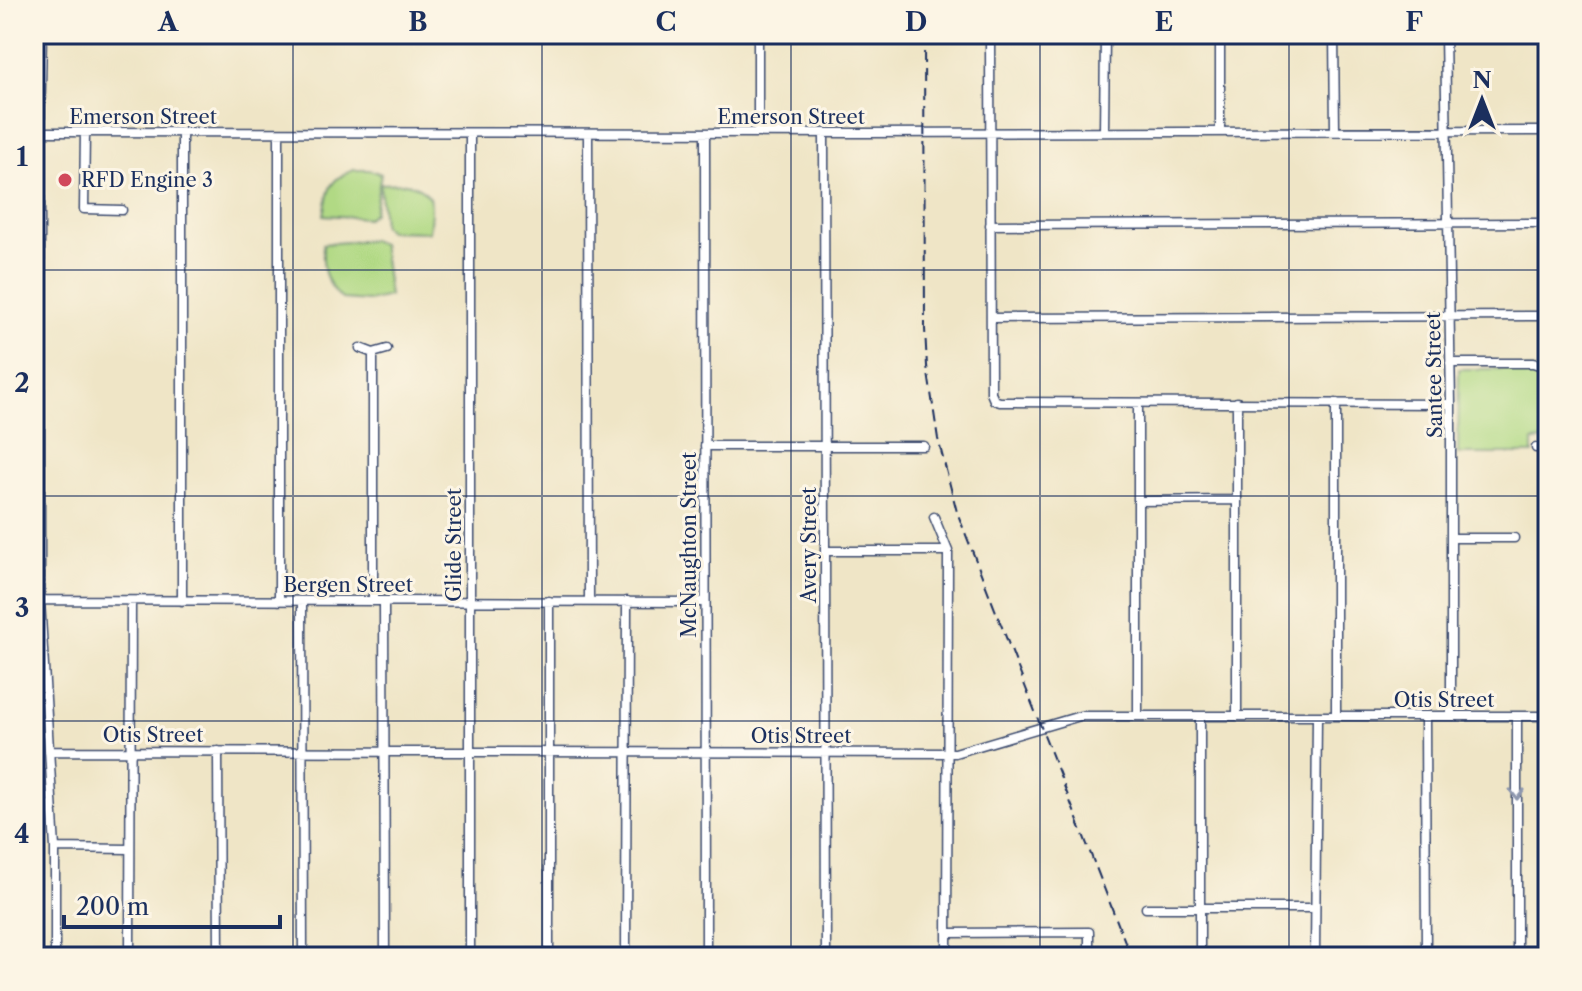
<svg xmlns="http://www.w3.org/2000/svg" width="1582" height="991" font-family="'Libre Caslon Text',serif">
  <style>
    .green { fill: #b1d984; stroke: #668471; stroke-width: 2 }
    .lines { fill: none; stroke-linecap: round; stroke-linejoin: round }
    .minor-casing { stroke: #3b4a6e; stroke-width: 11 }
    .minor { stroke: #fff; stroke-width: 8 }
    .rail { stroke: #1b2f5e; stroke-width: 2; stroke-dasharray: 12 6; stroke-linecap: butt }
    .oneway { stroke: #8d97ae }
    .grid { fill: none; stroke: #1b2f5e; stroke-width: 2; stroke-opacity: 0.55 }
    .poi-dot { fill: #d1495b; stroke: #fcf5e5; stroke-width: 3 }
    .labels { text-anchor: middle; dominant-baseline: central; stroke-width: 6; stroke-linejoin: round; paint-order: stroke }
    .street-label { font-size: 20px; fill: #1b2f5e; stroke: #fcf5e5 }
    .poi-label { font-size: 20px; fill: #1b2f5e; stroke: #fcf5e5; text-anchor: start }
    .neatline { fill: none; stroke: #1b2f5e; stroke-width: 3 }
    .grid-label { font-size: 26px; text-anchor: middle; font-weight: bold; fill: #1b2f5e }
  </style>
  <rect width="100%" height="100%" fill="#fcf5e5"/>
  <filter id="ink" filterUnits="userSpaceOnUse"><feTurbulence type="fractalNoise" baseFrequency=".0125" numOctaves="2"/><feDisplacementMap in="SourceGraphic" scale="16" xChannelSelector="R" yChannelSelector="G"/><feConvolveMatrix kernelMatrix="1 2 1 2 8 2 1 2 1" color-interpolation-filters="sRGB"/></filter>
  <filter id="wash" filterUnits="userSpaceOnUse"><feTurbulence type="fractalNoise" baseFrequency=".006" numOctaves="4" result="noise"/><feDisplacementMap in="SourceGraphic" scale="32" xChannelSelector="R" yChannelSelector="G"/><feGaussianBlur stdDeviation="1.8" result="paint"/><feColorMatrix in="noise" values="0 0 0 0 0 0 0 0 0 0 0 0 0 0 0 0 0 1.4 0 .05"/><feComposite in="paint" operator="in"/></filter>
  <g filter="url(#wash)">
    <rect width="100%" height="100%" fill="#efe5c6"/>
    <path class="green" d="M 354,170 L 370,170 L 381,174 L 374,213 L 367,218 L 324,215 C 329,189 327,180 354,170 Z
      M 406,183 C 436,191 432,205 429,232 L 389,231 L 383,226 L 380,184 Z
      M 371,240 L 382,244 L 389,296 L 368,301 L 342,299 C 324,281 322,269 323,244 Z
      M 1459,369 L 1530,369 L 1548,374 L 1548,440 L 1533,441 L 1533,454 L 1458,454 Z"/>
  </g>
  <g filter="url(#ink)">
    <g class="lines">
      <defs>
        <path id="minor" d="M 42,34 L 40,132 L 40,600 L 55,848 L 55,957
          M 990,34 L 991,393 L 994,400 L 1000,402 L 1451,404
          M 1334,34 L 1335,131
          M 1445,34 L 1451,404 L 1451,716
          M 34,132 L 863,133 L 1548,131
          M 85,132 L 84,209 L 122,210
          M 1104,132 L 1105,34
          M 1220,132 L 1220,34
          M 588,133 L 589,601
          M 705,133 L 706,957
          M 758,133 L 758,34
          M 824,133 L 826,957
          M 990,225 L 1548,223
          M 991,318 L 1548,316
          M 360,348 L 373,353 L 387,349
          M 373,353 L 373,601
          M 1450,363 L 1533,363 L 1548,368
          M 1237,402 L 1237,716
          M 1138,403 L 1138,715
          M 1336,403 L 1336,716
          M 705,446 L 924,446
          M 1536,448 L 1548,448
          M 1138,501 L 1236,500
          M 934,517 L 948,551 L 947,957
          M 1451,538 L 1514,538
          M 825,551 L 948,551
          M 40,600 L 705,602
          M 182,601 L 182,133
          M 279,601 L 279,133
          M 302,601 L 303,957
          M 384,601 L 385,957
          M 549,601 L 549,957
          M 1200,716 L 1200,957
          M 1425,716 L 1426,957
          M 49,751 L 955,753 L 1080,716 L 1548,716
          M 218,751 L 219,957
          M 55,848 L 129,849
          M 1146,908 L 1315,908
          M 947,933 L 1089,932 L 1089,957
          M 130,957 L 131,601
          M 470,957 L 470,133
          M 626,957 L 627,601
          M 1315,957 L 1317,716
          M 1517,957 L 1517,716"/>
      </defs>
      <use href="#minor" class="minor-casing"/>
      <use href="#minor" class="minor"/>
      <path class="rail" d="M 924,34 L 925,329 L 927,366 L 938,439 L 957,512 L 1131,957"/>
    </g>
    <defs><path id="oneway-chevron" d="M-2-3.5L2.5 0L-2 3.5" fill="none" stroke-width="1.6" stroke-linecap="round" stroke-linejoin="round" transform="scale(2)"/></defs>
    <use class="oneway" href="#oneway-chevron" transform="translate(1517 794) rotate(90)"/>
  </g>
  <path class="grid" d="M 293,34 L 293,957M 542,34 L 542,957M 791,34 L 791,957M 1040,34 L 1040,957M 1289,34 L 1289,957M 34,270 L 1548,270M 34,496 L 1548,496M 34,721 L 1548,721"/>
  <circle class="poi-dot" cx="65" cy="180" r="8"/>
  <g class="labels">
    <g class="street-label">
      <text x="143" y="117">Emerson Street</text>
      <text x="791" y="117">Emerson Street</text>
      <text transform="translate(1434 375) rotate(-91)">Santee Street</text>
      <text transform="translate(454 545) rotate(-90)">Glide Street</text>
      <text transform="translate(689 545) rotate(-90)">McNaughton Street</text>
      <text transform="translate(809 545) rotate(-90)">Avery Street</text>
      <text x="348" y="585">Bergen Street</text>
      <text x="1444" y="700">Otis Street</text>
      <text x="153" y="735">Otis Street</text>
      <text x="801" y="736">Otis Street</text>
    </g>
    <g class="poi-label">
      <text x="81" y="180">RFD Engine 3</text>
    </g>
  </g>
  <rect width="1582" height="991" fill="none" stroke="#fcf5e5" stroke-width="88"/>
  <g transform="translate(1482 100)" stroke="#fcf5e5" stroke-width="6" paint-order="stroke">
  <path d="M0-6L14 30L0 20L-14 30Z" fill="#1b2f5e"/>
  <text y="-12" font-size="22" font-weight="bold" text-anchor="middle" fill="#1b2f5e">N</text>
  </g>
  <path d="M64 915v12h216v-12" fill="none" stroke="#1b2f5e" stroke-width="4"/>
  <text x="76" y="915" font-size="24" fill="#1b2f5e" stroke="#fcf5e5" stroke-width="6" paint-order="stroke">200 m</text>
  <rect x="44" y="44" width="1494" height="903" class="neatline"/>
  <g class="grid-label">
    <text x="168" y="31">A</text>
    <text x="418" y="31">B</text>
    <text x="666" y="31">C</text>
    <text x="916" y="31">D</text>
    <text x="1164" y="31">E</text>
    <text x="1414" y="31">F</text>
    <text x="22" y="166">1</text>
    <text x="22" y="392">2</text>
    <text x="22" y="617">3</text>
    <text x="22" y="843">4</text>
  </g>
</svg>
